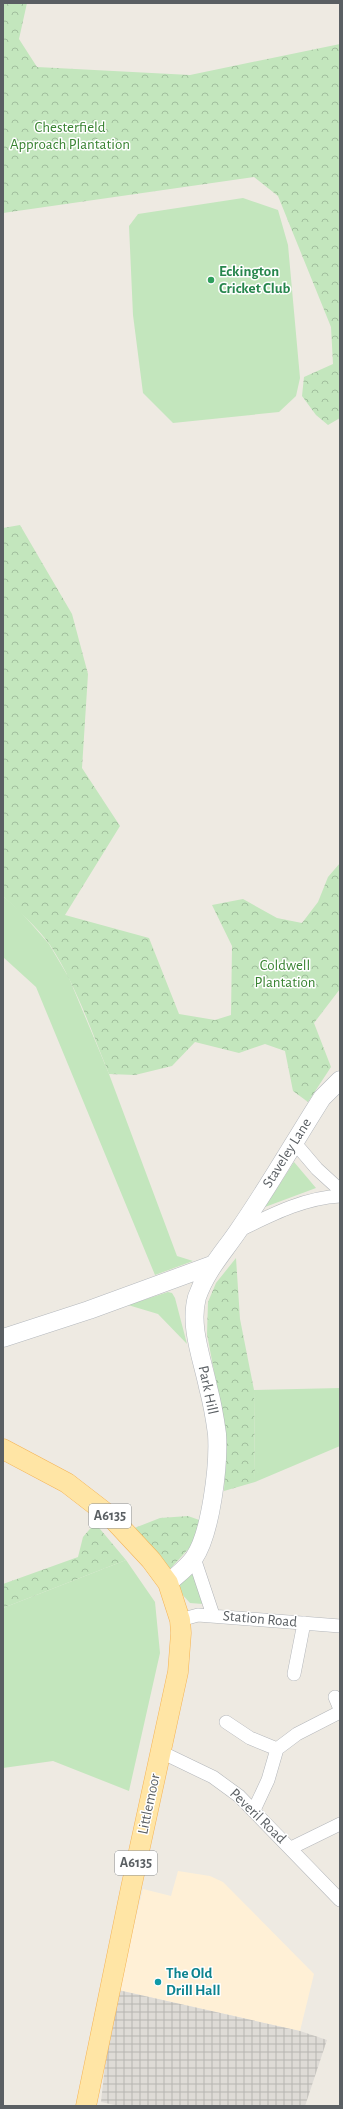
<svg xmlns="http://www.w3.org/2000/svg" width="343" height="2109" font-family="'Alegreya Sans',sans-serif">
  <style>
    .commercial { fill: #fff0d6 }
    .industrial { fill: url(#industrial-grid) }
    .green { fill: #c3e6bd }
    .forest { fill: url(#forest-crowns) }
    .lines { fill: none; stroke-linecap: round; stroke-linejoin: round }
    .street-casing { stroke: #b3b6ba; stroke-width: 14 }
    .secondary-casing { stroke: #b4b8bd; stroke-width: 19 }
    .primary-casing { stroke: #f5b354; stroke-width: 21 }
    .street { stroke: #fff; stroke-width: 13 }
    .secondary { stroke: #fff; stroke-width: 18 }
    .primary { stroke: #ffe5a5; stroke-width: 20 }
    .leisure-dot { fill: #2e9e5b; stroke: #fff; stroke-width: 1.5 }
    .culture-dot { fill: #0f9aa8; stroke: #fff; stroke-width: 1.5 }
    .labels { text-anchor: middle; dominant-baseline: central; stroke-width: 3; stroke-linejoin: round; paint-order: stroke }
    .shield { fill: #fff; stroke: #8c8f92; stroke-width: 1 }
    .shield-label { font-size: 14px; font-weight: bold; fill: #5a5f63 }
    .park-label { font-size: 15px; fill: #388331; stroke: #fff }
    .leisure-label { font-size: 15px; font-weight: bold; fill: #27864d; stroke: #fff; text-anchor: start }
    .street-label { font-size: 15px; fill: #5a5f63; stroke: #fff }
    .culture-label { font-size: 15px; font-weight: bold; fill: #0d838f; stroke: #fff; text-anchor: start }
  </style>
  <defs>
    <pattern id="industrial-grid" width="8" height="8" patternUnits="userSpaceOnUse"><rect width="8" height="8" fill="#dedbd6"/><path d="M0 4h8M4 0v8" fill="none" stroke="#b7b5b1"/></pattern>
    <pattern id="forest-crowns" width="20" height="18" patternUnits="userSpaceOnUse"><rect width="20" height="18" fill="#c3e6bd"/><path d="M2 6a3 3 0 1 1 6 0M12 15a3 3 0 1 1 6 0" fill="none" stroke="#a1be9d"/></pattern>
  </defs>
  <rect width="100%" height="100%" fill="#eeeae2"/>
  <path class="commercial" d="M 178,1871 L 210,1876 L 223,1882 L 314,1974 L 300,2031 L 118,1990 L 143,1889 L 171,1896 Z"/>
  <path class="industrial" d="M 118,1990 L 300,2031 L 327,2040 L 305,2106 L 119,2106 L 101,2102 L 105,2065 Z"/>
  <path class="green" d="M 243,198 L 278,210 L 288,245 L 300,378 L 296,396 L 279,412 L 173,423 L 143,393 L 133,315 L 129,226 L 138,214 Z
    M 3,896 L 20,911 L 49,944 L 69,978 L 109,1074 L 177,1256 L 193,1261 L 155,1275 L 36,987 L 3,957 Z
    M 294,1162 L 316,1188 L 265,1207 Z
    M 168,1292 L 172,1293 L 175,1298 L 187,1344 L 158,1314 L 128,1305 Z
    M 340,1388 L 340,1446 L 255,1482 L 254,1390 Z
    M 126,1560 L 155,1602 L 160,1653 L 129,1791 L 53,1761 L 3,1768 L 3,1608 Z
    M 193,1570 L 203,1604 L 190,1603 L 179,1591 L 180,1581 Z"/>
  <path class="forest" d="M 3,3 L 27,3 L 19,39 L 37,67 L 190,75 L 340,44 L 340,418 L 328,425 L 316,415 L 302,396 L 304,377 L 333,364 L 331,327 L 278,196 L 254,177 L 3,213 Z
    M 20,525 L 72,614 L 88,674 L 82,768 L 120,826 L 65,915 L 149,938 L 179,1014 L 215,1020 L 231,1015 L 232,946 L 212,905 L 243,899 L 277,918 L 302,923 L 318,902 L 328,877 L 340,863 L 340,989 L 314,1023 L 331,1067 L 308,1102 L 293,1091 L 285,1051 L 265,1044 L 239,1053 L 195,1042 L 172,1066 L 135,1075 L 109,1074 C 91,1030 76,985 50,945 C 37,927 19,911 3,896 L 3,528 Z
    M 236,1258 L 240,1319 L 254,1390 L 255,1482 L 224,1491 L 226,1436 L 207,1334 L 208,1302 L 216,1283 Z
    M 188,1516 L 202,1521 L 192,1545 L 170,1569 L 132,1529 L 160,1518 Z
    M 95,1523 L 126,1560 L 3,1608 L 3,1584 L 78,1557 L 83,1537 Z"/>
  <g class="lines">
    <defs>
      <path id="street" d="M 294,1142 L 317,1169 L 340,1190
        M 238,1231 C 271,1215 303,1198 340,1196
        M 194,1558 L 213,1615
        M 180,1620 L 198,1615 L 340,1626
        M 294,1674 L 304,1623
        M 335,1697 L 340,1709
        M 226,1722 L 250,1738 L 277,1749
        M 161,1752 L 213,1777 L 239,1796 L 340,1900
        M 254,1810 L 268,1780 L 277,1749 L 297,1734 L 340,1712
        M 291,1848 L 340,1824"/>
      <path id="secondary" d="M 3,1338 L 89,1310 L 212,1265
        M 168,1583 C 177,1575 187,1568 194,1558 C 211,1533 219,1465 217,1434 C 215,1419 212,1402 208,1387 C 202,1358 189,1326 197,1297 C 206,1271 223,1253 238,1231 C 268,1188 294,1142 322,1098 L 340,1080"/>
      <path id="primary" d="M 3,1449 L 67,1483 L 111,1517 L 151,1560 L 168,1583 L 180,1620 L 181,1633 L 178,1672 L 131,1888 L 86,2106"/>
    </defs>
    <use href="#street" class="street-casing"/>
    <use href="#secondary" class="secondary-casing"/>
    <use href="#primary" class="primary-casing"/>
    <use href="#street" class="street"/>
    <use href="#secondary" class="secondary"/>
    <use href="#primary" class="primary"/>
  </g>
  <circle class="leisure-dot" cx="211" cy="280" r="4"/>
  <circle class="culture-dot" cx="158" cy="1982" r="4"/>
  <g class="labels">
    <g class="shield">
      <rect x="89" y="1504" width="42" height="24" rx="3"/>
      <rect x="115" y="1851" width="42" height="24" rx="3"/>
    </g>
    <g class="shield-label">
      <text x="110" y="1516">A6135</text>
      <text x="136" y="1863">A6135</text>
    </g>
    <g class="park-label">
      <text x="70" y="127">Chesterfield<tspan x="70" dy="17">Approach Plantation</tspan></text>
      <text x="285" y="965">Coldwell<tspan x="285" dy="17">Plantation</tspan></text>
    </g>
    <g class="leisure-label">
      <text x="219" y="271">Eckington<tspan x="219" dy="17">Cricket Club</tspan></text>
    </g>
    <g class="street-label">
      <text transform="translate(287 1153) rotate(-58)">Staveley Lane</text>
      <text transform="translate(208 1390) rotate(78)">Park Hill</text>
      <text transform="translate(260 1619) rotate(5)">Station Road</text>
      <text transform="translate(149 1804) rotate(-78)">Littlemoor</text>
      <text transform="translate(258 1816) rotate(44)">Peveril Road</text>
    </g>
    <g class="culture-label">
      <text x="166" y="1973">The Old<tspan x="166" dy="17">Drill Hall</tspan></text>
    </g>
  </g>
  <rect width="343" height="2109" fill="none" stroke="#5a5f63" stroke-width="8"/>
</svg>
